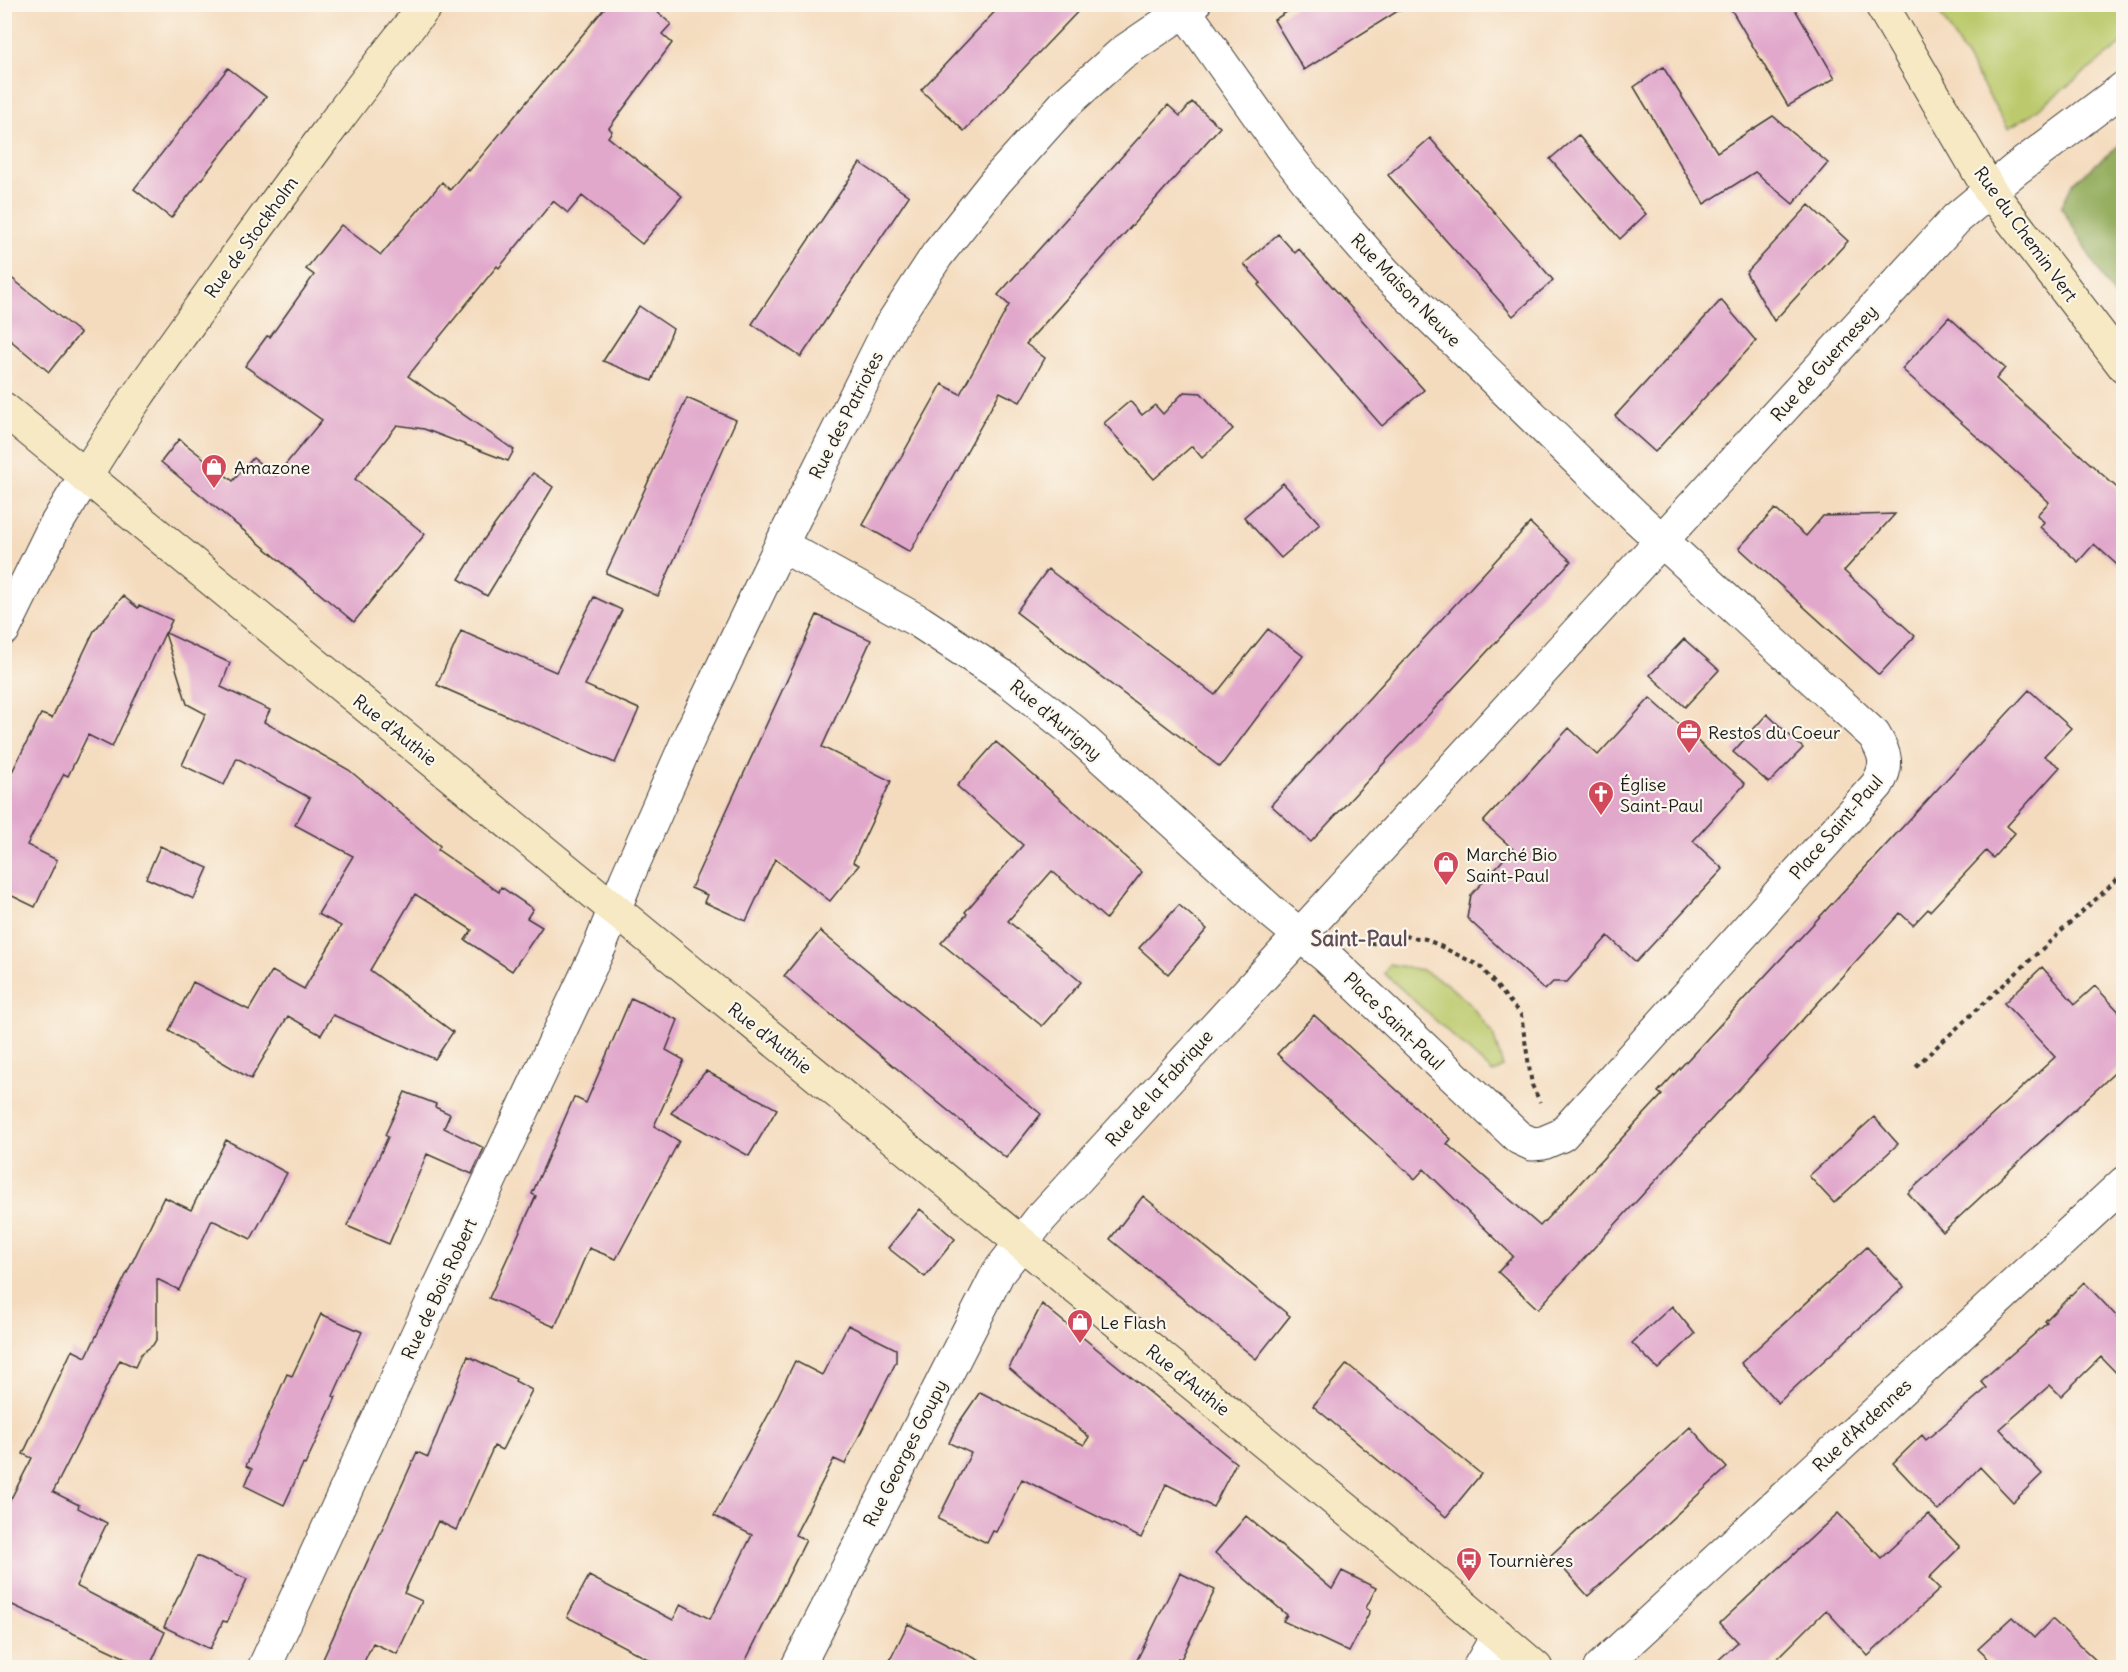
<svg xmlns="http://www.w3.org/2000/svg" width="2128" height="1672" font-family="Delius,sans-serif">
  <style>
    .green { fill: #bcca6d; stroke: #6c7344; stroke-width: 1.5 }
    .forest { fill: #95ae60; stroke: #58653e; stroke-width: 1.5 }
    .building { fill: #e1a8cc }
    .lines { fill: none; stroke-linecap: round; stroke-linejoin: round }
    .street-casing { stroke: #3c3934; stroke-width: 35 }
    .secondary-casing { stroke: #3c3934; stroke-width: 35 }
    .path { stroke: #3c3934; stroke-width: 4; stroke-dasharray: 4.5 4.5; stroke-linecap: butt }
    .street { stroke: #fff; stroke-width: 33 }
    .secondary { stroke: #f6e9c3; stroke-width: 33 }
    .labels { text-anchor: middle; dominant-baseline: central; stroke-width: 4.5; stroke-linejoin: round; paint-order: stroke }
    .street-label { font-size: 18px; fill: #1c1c1c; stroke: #fbf7ec }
    .poi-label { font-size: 18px; fill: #1c1c1c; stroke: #fbf7ec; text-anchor: start }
    .quarter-label { font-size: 21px; font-weight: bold; fill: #614d5a; stroke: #fbf7ec }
  </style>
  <rect width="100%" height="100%" fill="#fbf7ec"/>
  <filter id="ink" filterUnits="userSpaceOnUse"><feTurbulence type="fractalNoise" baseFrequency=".0167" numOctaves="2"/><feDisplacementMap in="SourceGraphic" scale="12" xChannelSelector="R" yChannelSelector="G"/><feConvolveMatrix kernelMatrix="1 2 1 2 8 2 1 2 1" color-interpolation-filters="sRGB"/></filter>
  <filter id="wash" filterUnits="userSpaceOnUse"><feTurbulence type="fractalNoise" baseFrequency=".008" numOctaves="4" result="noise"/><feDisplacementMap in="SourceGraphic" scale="24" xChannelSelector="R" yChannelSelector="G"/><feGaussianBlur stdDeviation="1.35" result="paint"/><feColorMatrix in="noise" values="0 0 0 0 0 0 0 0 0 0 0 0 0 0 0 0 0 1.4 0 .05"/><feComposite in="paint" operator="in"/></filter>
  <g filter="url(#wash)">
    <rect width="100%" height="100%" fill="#f4dbbe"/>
    <path class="green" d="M 1935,5 L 2119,5 L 2123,12 L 2123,43 L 2029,116 L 2008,128 Z
      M 1389,964 L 1422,970 L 1447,984 L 1469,1003 L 1493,1034 L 1503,1067 L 1493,1073 L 1384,973 Z"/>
    <path class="forest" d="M 2123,142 L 2123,312 L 2061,207 L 2073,183 Z"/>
    <g id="blocks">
      <path class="building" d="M 608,4 L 648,4 L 671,24 L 662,34 L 672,43 L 609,128 L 612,131 L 608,137 L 682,196 L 642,244 L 582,196 L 568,213 L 553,201 L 499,268 L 497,266 L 408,376 L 514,450 L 508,461 L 424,429 L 397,425 L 355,479 L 425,534 L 354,622 L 161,462 L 179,439 L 233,481 L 253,458 L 276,476 L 322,420 L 245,366 L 267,336 L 270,337 L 314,275 L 306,269 L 341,225 L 381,255 L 442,182 L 450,190 L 467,169 L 469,171 Z
        M 1002,4 L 1085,4 L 964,131 L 921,90 Z
        M 1299,4 L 1409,4 L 1304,70 L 1274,20 Z
        M 1728,4 L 1792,4 L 1835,78 L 1788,106 Z
        M 1663,67 L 1717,152 L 1773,116 L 1828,163 L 1793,204 L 1755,172 L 1704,204 L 1634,87 Z
        M 228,68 L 266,97 L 171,218 L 134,189 Z
        M 1192,102 L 1220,127 L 1026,344 L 1045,358 L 1020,402 L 1000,392 L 910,552 L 863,525 L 942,384 L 960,394 L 1009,305 L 998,295 L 1168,105 L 1180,116 Z
        M 1578,135 L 1646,214 L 1620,239 L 1550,159 Z
        M 1430,138 L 1553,280 L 1513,316 L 1388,175 Z
        M 860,163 L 909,196 L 801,357 L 752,324 Z
        M 1809,205 L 1848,241 L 1774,321 L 1746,273 Z
        M 1278,234 L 1295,253 L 1299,249 L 1424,390 L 1382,426 L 1258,285 L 1261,283 L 1244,264 Z
        M 4,272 L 80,333 L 49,372 L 4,335 Z
        M 1721,300 L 1756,341 L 1655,452 L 1615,416 Z
        M 639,306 L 673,329 L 652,381 L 603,361 Z
        M 1949,317 L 2005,368 L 1996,379 L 2124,494 L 2124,571 L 2094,544 L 2078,562 L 2040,527 L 2044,522 L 2037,515 L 2049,502 L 1902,369 Z
        M 1184,392 L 1201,393 L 1233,429 L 1202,458 L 1192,446 L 1154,479 L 1104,423 L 1130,401 L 1142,415 L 1155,405 L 1163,414 Z
        M 687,398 L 736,420 L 658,596 L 606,573 Z
        M 533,473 L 553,487 L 487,596 L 459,579 L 482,542 Z
        M 1283,483 L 1320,524 L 1281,558 L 1244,517 Z
        M 1775,509 L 1806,536 L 1823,516 L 1895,514 L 1844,571 L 1915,636 L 1879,675 L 1739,548 Z
        M 1530,523 L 1571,561 L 1311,842 L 1271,805 Z
        M 1048,569 L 1215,695 L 1268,629 L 1303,656 L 1220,767 L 1016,612 Z
        M 123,596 L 138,608 L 139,605 L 172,620 L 166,633 L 230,663 L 221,687 L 270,710 L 264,722 L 349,770 L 440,846 L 438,850 L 499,892 L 501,887 L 533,909 L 527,918 L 542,927 L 512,971 L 465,940 L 472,930 L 415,894 L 370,970 L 453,1032 L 435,1059 L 333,1015 L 321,1035 L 288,1016 L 251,1079 L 169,1031 L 193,982 L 249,1010 L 272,971 L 304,989 L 341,926 L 318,914 L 353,856 L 295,825 L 310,798 L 237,758 L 224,785 L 182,765 L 206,714 L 187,704 L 165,633 L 112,747 L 88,735 L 68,776 L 64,774 L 27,845 L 57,860 L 35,907 L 4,892 L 4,788 L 41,714 L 52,718 L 94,631 Z
        M 594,597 L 622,610 L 585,685 L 639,709 L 615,763 L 437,685 L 461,631 L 556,672 Z
        M 817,615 L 871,640 L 822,747 L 891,781 L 853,862 L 859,865 L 830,901 L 775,859 L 746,921 L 704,902 L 707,895 L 691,888 Z
        M 1684,639 L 1719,670 L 1685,707 L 1650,675 Z
        M 2029,690 L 2071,728 L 2044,756 L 2060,767 L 2007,826 L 2015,833 L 1993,858 L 1986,851 L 1930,911 L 1928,909 L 1913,925 L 1900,913 L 1538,1309 L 1498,1272 L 1513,1256 L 1424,1169 L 1415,1179 L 1277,1054 L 1314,1015 L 1451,1139 L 1447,1144 L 1540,1226 L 1662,1095 L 1658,1092 Z
        M 1650,698 L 1745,784 L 1693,841 L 1723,869 L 1636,962 L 1608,936 L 1567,982 L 1553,982 L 1545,990 L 1467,918 L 1471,895 L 1513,849 L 1483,822 L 1569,728 L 1598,755 Z
        M 1767,714 L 1803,748 L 1769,783 L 1733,752 Z
        M 996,742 L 1142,872 L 1106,919 L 1052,871 L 1008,921 L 1081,982 L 1042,1026 L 941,943 L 967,914 L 965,912 L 1023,845 L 957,786 Z
        M 160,846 L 208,868 L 194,899 L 146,878 Z
        M 1179,905 L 1207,929 L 1168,974 L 1139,948 Z
        M 820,931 L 1041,1114 L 1006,1158 L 784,976 Z
        M 2042,967 L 2075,1004 L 2095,986 L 2124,1017 L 2124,1064 L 1943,1232 L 1908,1193 L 2055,1057 L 2004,1003 Z
        M 631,998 L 678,1020 L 666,1050 L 684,1060 L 654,1126 L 679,1141 L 616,1259 L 589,1248 L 555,1327 L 489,1298 L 536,1196 L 532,1194 L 574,1097 L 586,1103 Z
        M 706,1071 L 777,1109 L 749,1156 L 671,1113 Z
        M 405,1092 L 436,1104 L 435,1107 L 450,1114 L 444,1128 L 484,1148 L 472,1174 L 427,1154 L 389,1244 L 347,1226 L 388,1137 L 385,1135 Z
        M 1874,1117 L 1898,1144 L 1834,1203 L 1809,1176 Z
        M 226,1140 L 287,1173 L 251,1239 L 212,1220 L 179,1290 L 157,1279 L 157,1338 L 153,1345 L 141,1354 L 135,1367 L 120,1360 L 53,1492 L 79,1505 L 78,1508 L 107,1523 L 76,1586 L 165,1632 L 149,1668 L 147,1668 L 4,1601 L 4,1512 L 32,1458 L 23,1454 L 72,1350 L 86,1357 L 164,1197 L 191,1210 Z
        M 1143,1196 L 1290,1316 L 1256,1359 L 1110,1239 Z
        M 920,1209 L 955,1239 L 925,1277 L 888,1248 Z
        M 1867,1247 L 1904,1287 L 1778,1403 L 1741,1363 Z
        M 2084,1282 L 2124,1324 L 2124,1381 L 2101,1357 L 2061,1396 L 2050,1385 L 2000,1429 L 2042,1474 L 2013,1502 L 1980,1467 L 1938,1511 L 1893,1463 L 1922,1435 L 1926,1440 L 1987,1388 L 1981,1381 L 2047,1323 L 2045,1321 Z
        M 1042,1304 L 1236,1463 L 1213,1507 L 1166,1484 L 1141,1538 L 1022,1479 L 996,1532 L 993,1531 L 987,1543 L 938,1519 L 971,1453 L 949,1443 L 958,1424 L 980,1392 L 1084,1445 L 1089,1437 L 1009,1368 Z
        M 1672,1306 L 1695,1334 L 1658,1369 L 1632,1343 Z
        M 321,1314 L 362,1332 L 333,1396 L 336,1397 L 305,1465 L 303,1464 L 284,1505 L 245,1486 L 252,1469 L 246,1466 L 287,1374 L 292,1376 Z
        M 848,1325 L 896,1349 L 896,1362 L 845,1464 L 834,1459 L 795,1535 L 806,1540 L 742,1668 L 665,1668 L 567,1617 L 589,1576 L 673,1620 L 681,1604 L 710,1619 L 752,1535 L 714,1516 L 772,1408 L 795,1361 L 822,1375 Z
        M 468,1356 L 516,1379 L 515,1381 L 532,1390 L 502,1450 L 494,1446 L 456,1530 L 438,1521 L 404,1593 L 422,1601 L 397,1654 L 373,1643 L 361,1668 L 319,1668 L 417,1452 L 428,1457 Z
        M 1347,1364 L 1481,1474 L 1446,1517 L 1313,1406 Z
        M 1690,1427 L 1727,1468 L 1588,1596 L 1551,1555 Z
        M 1838,1513 L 1881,1558 L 1928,1514 L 1960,1547 L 1929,1578 L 1940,1589 L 1868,1656 L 1826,1610 L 1768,1668 L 1710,1668 L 1738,1642 L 1720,1623 Z
        M 1246,1516 L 1332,1589 L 1342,1571 L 1376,1588 L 1366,1608 L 1370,1611 L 1349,1652 L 1283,1621 L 1287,1615 L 1215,1553 Z
        M 197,1556 L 247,1579 L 227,1622 L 223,1621 L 210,1649 L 164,1627 Z
        M 1180,1573 L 1215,1590 L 1181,1659 L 1178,1658 L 1173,1668 L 1133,1668 Z
        M 2013,1617 L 2034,1638 L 2052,1619 L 2104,1668 L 1998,1668 L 1978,1649 Z
        M 908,1624 L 994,1668 L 886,1668 Z"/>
    </g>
  </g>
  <g filter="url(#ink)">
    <use href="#blocks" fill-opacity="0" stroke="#3c3934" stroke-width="1.5"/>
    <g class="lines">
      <defs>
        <path id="street" d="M 781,545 L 920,622 L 1007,679 L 1072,730 L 1273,913 L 1327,957 L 1519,1138 L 1532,1144 L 1543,1143 L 1562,1135 L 1877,785 C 1889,765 1886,755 1874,735 L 1635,516 L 1385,273 L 1330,210 L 1283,150 L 1180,4
          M 4,629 L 52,531 L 85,477
          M 264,1668 L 417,1335 L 600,946 L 626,880 L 691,733 L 781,545 L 890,327 L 937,255 L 996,181 L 1065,104 L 1122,53 L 1194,4
          M 797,1668 L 998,1273 L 1041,1218 L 1956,219 L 2016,169 L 2124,88
          M 1479,1668 L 1498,1635
          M 1600,1668 L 2124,1183"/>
        <path id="secondary" d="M 1881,4 L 1990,191 L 2124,366
          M 4,409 L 1441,1587 L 1536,1668
          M 85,477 C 128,405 179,338 227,270 C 292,180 357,90 427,4"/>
      </defs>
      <use href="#street" class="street-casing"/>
      <use href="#secondary" class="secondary-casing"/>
      <path class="path" d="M 1370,944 L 1403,936 L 1426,939 L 1480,966 L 1521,1015 L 1532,1085 L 1540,1102
        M 1916,1066 L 2124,873"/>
      <use href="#street" class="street"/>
      <use href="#secondary" class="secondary"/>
    </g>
  </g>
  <defs>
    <symbol id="shop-pin" viewBox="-11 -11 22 30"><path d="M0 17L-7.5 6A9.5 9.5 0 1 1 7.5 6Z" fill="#d1495b" stroke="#fbf7ec"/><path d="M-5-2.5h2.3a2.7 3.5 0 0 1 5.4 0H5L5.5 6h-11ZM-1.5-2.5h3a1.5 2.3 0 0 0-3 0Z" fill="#fff"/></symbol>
    <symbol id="office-pin" viewBox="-11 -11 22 30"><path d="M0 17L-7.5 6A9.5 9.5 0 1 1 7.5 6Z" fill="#d1495b" stroke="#fbf7ec"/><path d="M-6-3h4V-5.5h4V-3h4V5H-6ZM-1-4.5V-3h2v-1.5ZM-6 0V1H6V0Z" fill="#fff"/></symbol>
    <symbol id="church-pin" viewBox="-11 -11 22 30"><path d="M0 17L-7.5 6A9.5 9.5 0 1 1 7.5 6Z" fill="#d1495b" stroke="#fbf7ec"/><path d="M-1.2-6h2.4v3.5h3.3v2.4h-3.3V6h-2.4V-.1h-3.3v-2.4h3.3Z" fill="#fff"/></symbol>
    <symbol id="bus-pin" viewBox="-11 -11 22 30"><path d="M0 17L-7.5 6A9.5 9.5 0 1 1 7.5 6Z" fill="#d1495b" stroke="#fbf7ec"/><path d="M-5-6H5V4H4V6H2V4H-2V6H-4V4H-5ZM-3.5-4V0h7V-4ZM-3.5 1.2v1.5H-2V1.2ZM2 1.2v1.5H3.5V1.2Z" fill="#fff"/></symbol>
  </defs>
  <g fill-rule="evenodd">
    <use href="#shop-pin" x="199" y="452" width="30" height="40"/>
    <use href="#office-pin" x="1674" y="717" width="30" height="40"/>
    <use href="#church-pin" x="1586" y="779" width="30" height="40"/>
    <use href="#shop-pin" x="1431" y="849" width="30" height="40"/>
    <use href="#shop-pin" x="1065" y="1307" width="30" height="40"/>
    <use href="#bus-pin" x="1454" y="1545" width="30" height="40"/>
  </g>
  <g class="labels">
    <g class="street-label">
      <text transform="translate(2026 234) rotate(54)">Rue du Chemin Vert</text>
      <text transform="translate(251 237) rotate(-54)">Rue de Stockholm</text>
      <text transform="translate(1406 290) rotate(46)">Rue Maison Neuve</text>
      <text transform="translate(1824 363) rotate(-48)">Rue de Guernesey</text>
      <text transform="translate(846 415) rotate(-63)">Rue des Patriotes</text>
      <text transform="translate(1056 720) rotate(40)">Rue d'Aurigny</text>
      <text transform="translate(395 730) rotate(39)">Rue d'Authie</text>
      <text transform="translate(1836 827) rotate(-49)">Place Saint-Paul</text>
      <text transform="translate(1394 1021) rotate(44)">Place Saint-Paul</text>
      <text transform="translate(770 1038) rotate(39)">Rue d'Authie</text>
      <text transform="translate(1159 1088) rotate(-48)">Rue de la Fabrique</text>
      <text transform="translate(439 1289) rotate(-65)">Rue de Bois Robert</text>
      <text transform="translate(1188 1380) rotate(39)">Rue d'Authie</text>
      <text transform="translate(1862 1425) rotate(-43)">Rue d'Ardennes</text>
      <text transform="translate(905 1453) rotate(-63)">Rue Georges Goupy</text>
    </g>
    <g class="poi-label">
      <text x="234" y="467">Amazone</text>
      <text x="1708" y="732">Restos du Coeur</text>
      <text x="1620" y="784">Église<tspan x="1620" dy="21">Saint-Paul</tspan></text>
      <text x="1466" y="854">Marché Bio<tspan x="1466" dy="21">Saint-Paul</tspan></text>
      <text x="1100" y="1322">Le Flash</text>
      <text x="1488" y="1560">Tournières</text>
    </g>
    <g class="quarter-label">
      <text x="1359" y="938">Saint-Paul</text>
    </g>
  </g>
  <rect width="2128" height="1672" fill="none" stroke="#fbf7ec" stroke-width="24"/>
</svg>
